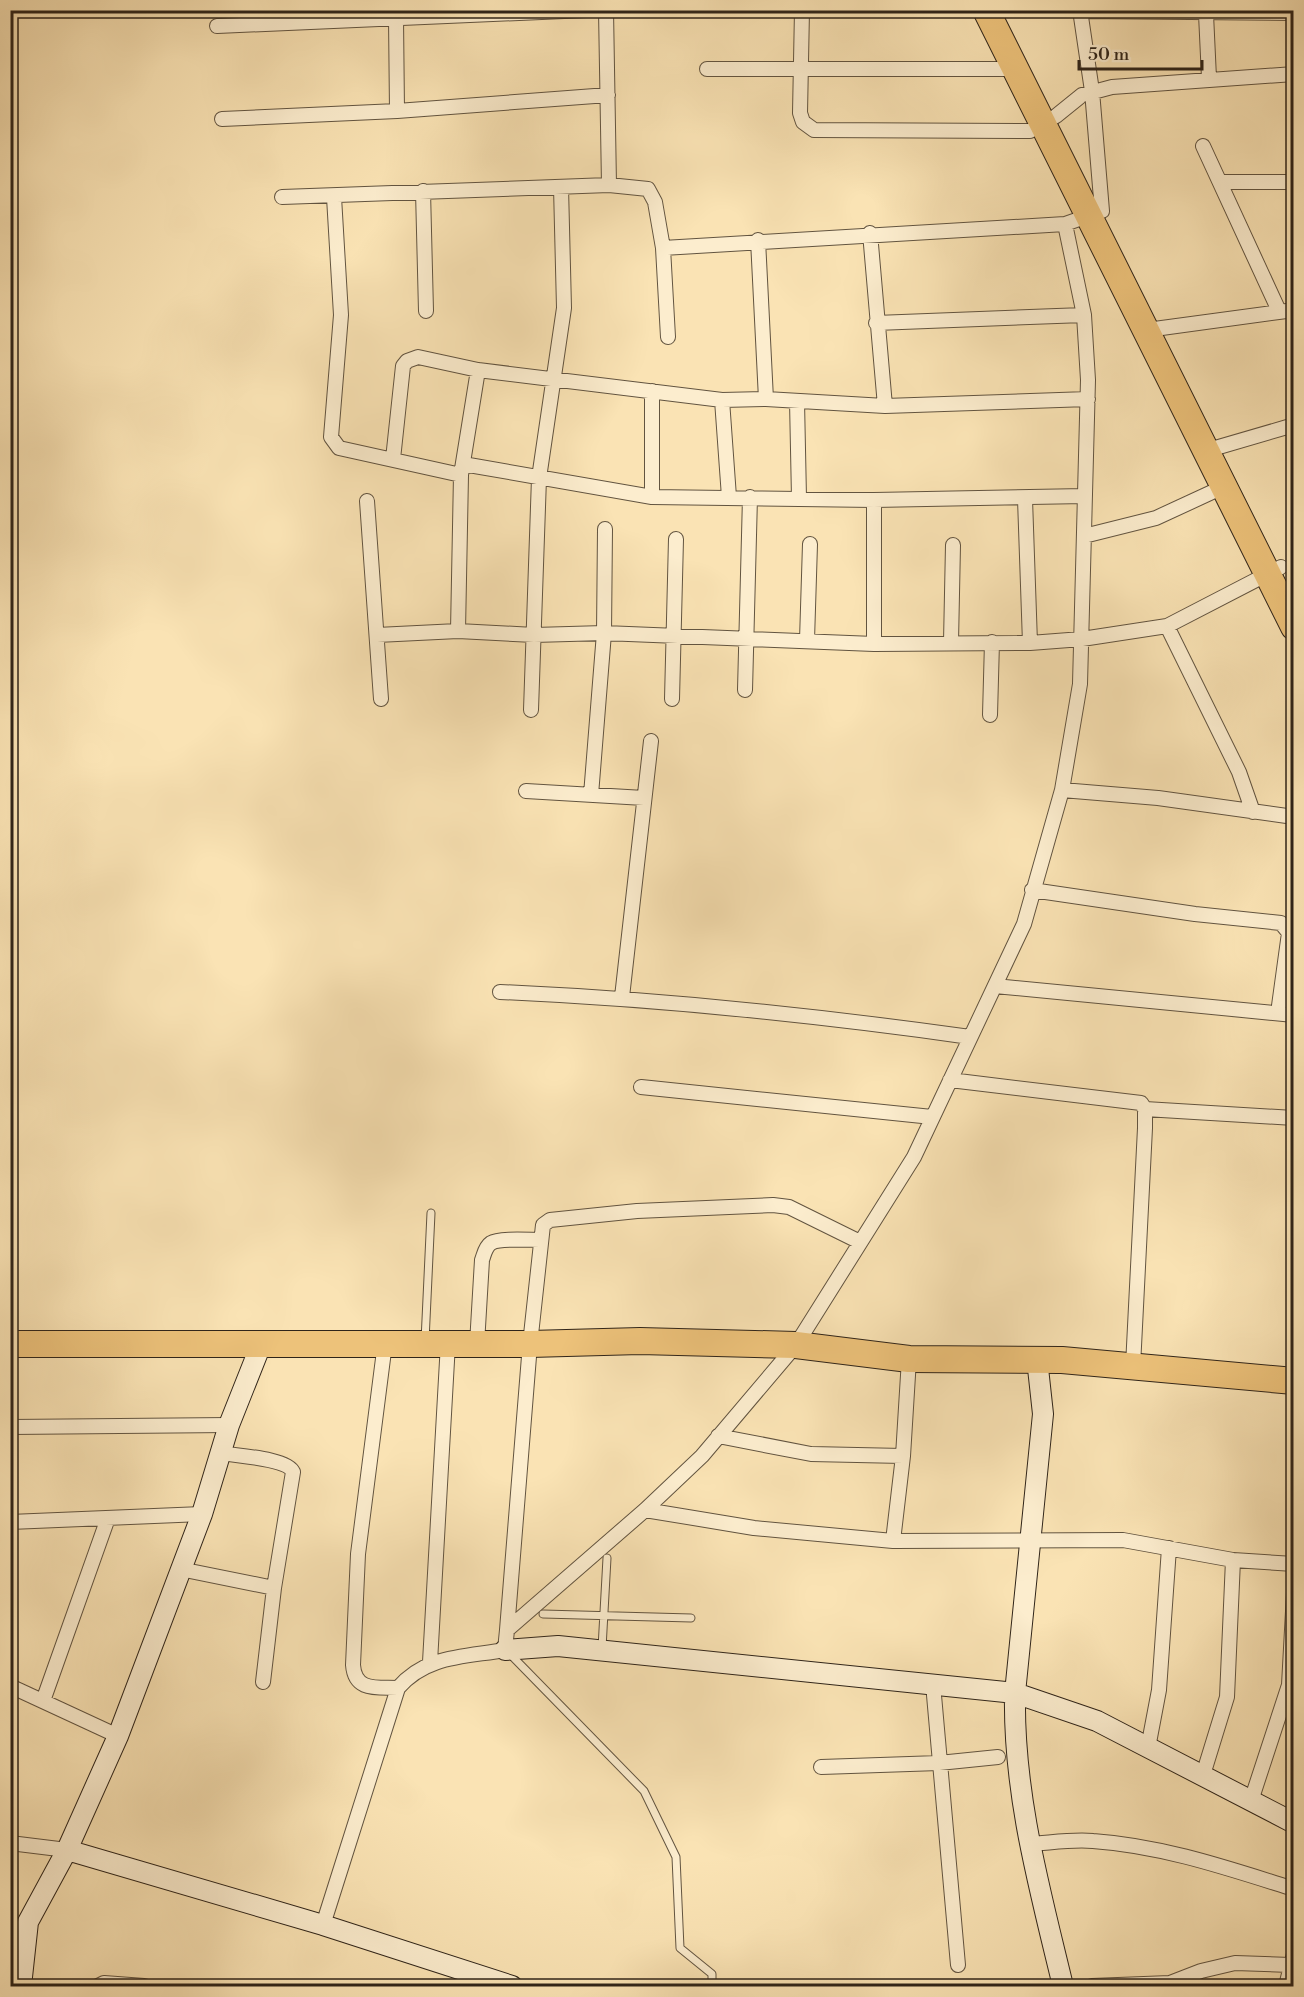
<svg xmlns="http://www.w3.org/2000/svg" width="1304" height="1997" font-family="'Libre Bodoni',serif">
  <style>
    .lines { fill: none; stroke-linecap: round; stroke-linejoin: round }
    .lane-casing { stroke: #625440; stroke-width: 9 }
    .street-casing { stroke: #625440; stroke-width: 16 }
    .secondary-casing { stroke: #2f2419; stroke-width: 22 }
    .highway-casing { stroke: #2f2419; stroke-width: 28 }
    .lane { stroke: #fcedce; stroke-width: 7 }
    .street { stroke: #fcedce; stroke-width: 14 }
    .secondary { stroke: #fcedce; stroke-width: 20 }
    .highway { stroke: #edc27a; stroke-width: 26 }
  </style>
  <rect width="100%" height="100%" fill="#fae3b4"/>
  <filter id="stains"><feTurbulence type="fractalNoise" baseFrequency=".00333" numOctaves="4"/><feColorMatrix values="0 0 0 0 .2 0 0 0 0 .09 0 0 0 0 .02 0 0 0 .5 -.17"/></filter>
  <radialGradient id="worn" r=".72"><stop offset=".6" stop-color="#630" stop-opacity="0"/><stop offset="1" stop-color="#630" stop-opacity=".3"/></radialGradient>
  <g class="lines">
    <defs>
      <path id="lane" d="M 425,1341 L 431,1213
        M 543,1614 L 691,1618
        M 602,1648 L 607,1558
        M 509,1653 L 644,1791 L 676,1857 L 680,1948 L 712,1974 L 712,1986"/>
      <path id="street" d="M 606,10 L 609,185
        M 802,10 L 800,113 L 803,122 L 814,130 L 1030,131 L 1056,116 L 1082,95 L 1112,87 L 1294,74
        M 1081,11 L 1294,13
        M 1206,14 L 1209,78
        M 396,18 L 397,111
        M 217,26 L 587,10
        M 707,69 L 1015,69
        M 222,119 L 397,111 L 608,95
        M 1203,146 L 1279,311
        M 1220,182 L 1294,182
        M 423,191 L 426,311
        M 282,197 L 609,185 L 648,189 L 655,202 L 663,248 L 1065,224 L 1102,211 L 1092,91 L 1080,10
        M 334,197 L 341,315 L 331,437 L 339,448 L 461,475
        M 870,233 L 885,406
        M 758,240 L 766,399
        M 663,248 L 668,337
        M 876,323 L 1084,315
        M 1147,330 L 1294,310
        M 652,391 L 652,497
        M 722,400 L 729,497
        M 797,401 L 799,498
        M 1205,451 L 1294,425
        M 393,459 L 403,366 L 407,361 L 418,357 L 478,370 L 722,400 L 766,399 L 885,406 L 1088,399
        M 463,464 L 652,497 L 874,500 L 1085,496
        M 1025,499 L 1030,643
        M 367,501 L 381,699
        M 1084,536 L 1156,518 L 1223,487
        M 1167,626 L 1239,772 L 1253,812
        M 458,631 L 461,475 L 478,370
        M 377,635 L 458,631 L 534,635 L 604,633 L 874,644 L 1030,643 L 1082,639 L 1167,626 L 1281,567
        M 807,640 L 810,544
        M 951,642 L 953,545
        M 874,644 L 874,500
        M 745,690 L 750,497
        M 672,699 L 676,539
        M 531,710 L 539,478 L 564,308 L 561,187
        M 990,715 L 992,642
        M 1062,790 L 1158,798 L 1294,817
        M 526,791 L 644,798
        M 591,795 L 604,633 L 605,529
        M 1032,890 L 1195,914 L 1281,923 L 1289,933 L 1278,1013
        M 995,986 L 1294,1015
        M 500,992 C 658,999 814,1015 970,1037
        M 622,997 L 651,741
        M 950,1080 L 1141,1103 L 1145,1109 L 1145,1128 L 1133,1366
        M 641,1087 L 932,1117
        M 1145,1109 L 1294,1118
        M 385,1343 L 358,1554 L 353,1665 C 355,1692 377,1687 398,1688
        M 477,1344 L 482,1260 C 484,1255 485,1247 491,1243 C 499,1238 529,1240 539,1240
        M 10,1427 L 229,1425
        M 718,1436 L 811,1454 L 903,1456
        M 221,1453 C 236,1456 287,1458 293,1472 L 274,1588 L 263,1682
        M 645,1510 L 754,1528 L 893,1541 L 1123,1540 L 1233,1560 L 1294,1564
        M 10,1522 L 202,1514
        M 893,1541 L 903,1456 L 909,1359
        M 180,1569 L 274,1588
        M 507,1630 L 530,1344 L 543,1225 L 550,1220 L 637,1211 L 773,1205 L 789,1207 L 860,1242
        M 430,1662 L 448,1343
        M 933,1684 L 958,1965
        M 10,1686 L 118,1736
        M 43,1701 L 108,1518
        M 1148,1748 L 1159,1690 L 1169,1548
        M 821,1767 L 939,1763 L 998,1757
        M 1203,1775 L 1227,1697 L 1233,1560
        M 1251,1801 L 1289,1685 L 1294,1593
        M 10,1843 L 67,1850
        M 1029,1844 C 1049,1843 1072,1839 1093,1841 C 1163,1846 1227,1868 1294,1889
        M 323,1925 L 398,1688 C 426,1655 465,1657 505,1650 L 507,1630 L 645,1510 L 702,1456 L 796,1345 L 914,1157 L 1024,924 L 1062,790 L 1080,684 L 1088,380 L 1084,315 L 1065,224
        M 98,1986 L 104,1983 L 144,1986
        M 1092,1986 L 1170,1983 L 1201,1971 L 1235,1963 L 1290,1965
        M 1286,1986 L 1294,1954"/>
      <path id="secondary" d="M 262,1342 L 229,1425 L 202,1514 L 118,1736 L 67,1850 L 323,1925 L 512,1986
        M 1037,1359 L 1043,1414 L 1015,1693 L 1097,1721 L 1294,1823
        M 505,1650 L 558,1646 L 1015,1693 C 1013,1794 1040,1890 1063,1986
        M 21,1986 L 28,1922 L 67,1850"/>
      <path id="highway" d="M 986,10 L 1294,627
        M 10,1344 L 530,1344 L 640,1341 L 796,1345 L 909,1359 L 1062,1360 L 1294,1381"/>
    </defs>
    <use href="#lane" class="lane-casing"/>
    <use href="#street" class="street-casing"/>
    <use href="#secondary" class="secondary-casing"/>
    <use href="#highway" class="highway-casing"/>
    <use href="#lane" class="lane"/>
    <use href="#street" class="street"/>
    <use href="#secondary" class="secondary"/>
    <use href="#highway" class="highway"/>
  </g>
  <rect width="1304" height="1997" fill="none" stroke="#fae3b4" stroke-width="36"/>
  <rect x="12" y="12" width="1280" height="1973" fill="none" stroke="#2f2419" stroke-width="3"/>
  <rect x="18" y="18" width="1268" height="1961" fill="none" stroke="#2f2419" stroke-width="1.5"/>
  <path d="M1079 60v9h123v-9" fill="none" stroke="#2f2419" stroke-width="3"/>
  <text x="1088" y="60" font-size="18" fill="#2f2419" stroke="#fcedce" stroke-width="4.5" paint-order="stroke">50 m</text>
  <rect width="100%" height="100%" filter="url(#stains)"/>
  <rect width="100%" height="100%" fill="url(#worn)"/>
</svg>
